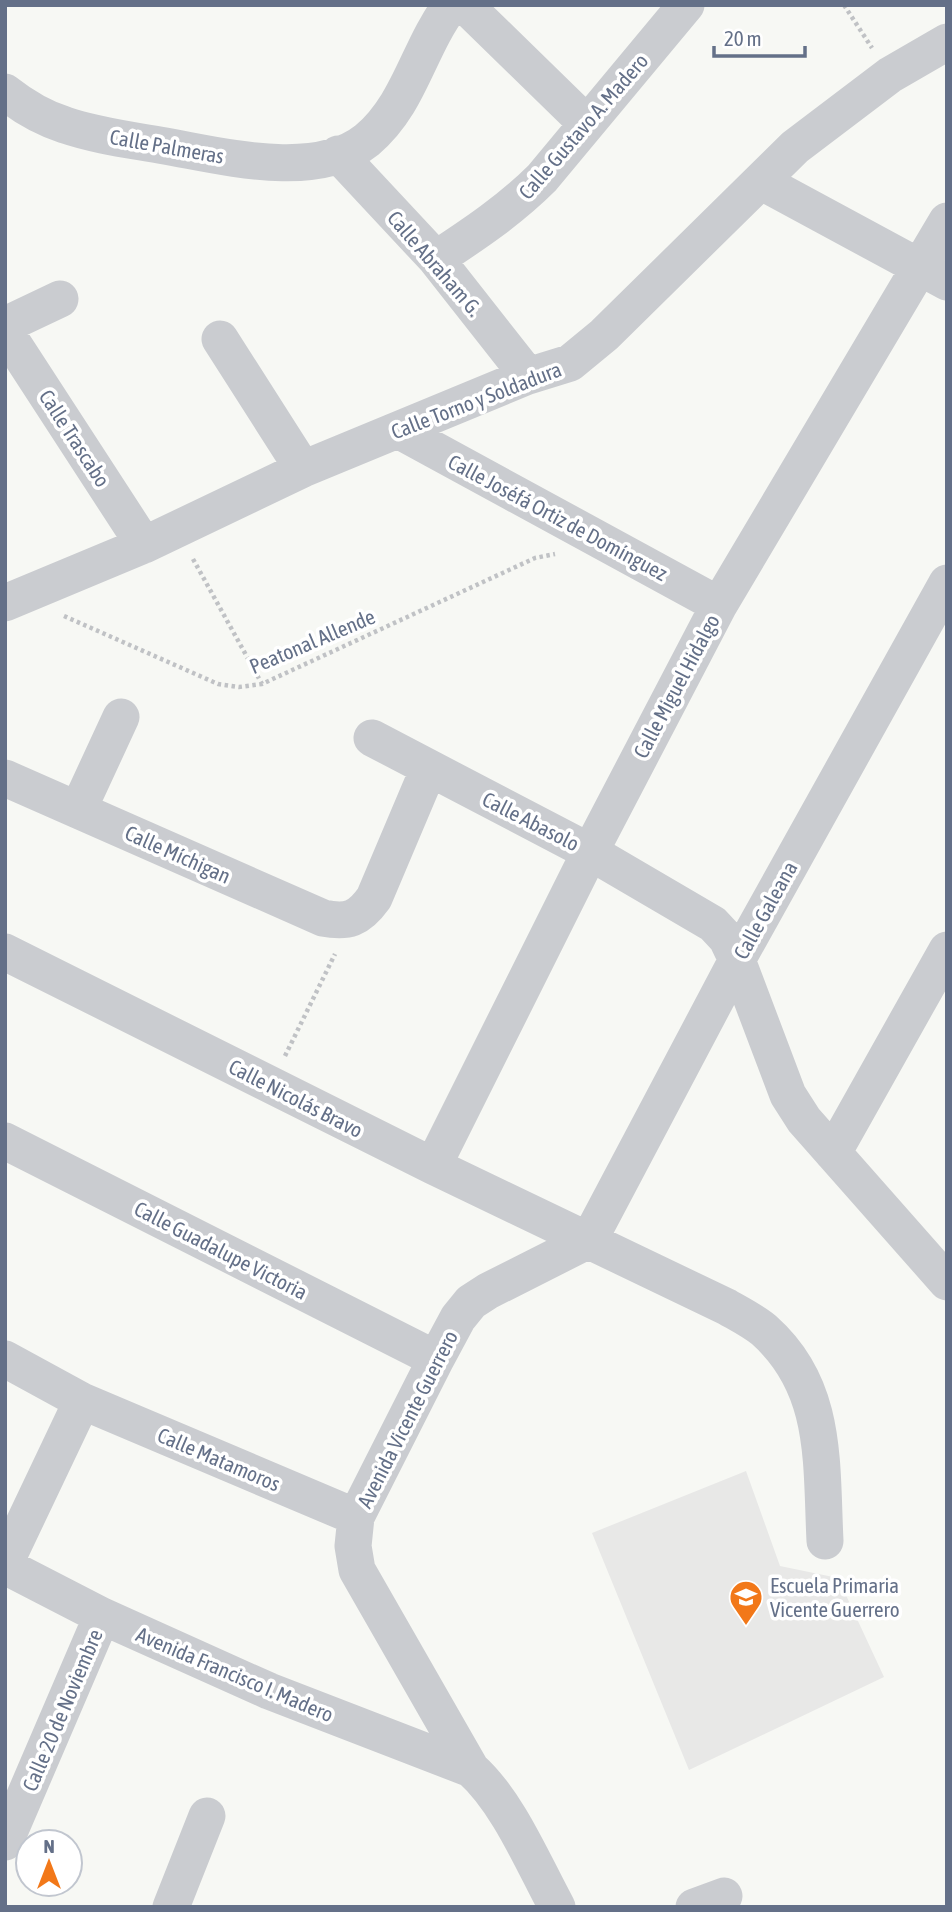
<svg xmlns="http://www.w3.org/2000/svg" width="952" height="1912" font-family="'Asap Condensed',sans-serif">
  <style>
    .built { fill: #e8e8e7 }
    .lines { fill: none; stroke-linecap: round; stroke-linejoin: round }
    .path { stroke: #c0c2c5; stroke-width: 4.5; stroke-dasharray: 3.5 3.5; stroke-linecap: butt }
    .minor { stroke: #caccd0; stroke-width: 37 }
    .labels { text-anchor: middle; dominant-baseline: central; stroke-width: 7; stroke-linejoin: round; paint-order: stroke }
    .street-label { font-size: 21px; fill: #647088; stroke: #fff }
    .poi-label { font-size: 21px; fill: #647088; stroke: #fff; text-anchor: start }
  </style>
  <rect width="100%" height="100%" fill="#f7f8f4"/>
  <path class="built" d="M 746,1471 L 780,1566 L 838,1578 L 884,1677 L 689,1770 L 592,1533 Z"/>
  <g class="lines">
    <path class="path" d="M 844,5 L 872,48
      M 193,559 L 262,684
      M 64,616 L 218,684 L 239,687 L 262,684 L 535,558 L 555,554
      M 285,1056 L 335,954"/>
    <path class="minor" d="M 465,5 L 586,123
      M 5,92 C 24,107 43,118 65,125 C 97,136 132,140 165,146 C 223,156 316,181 367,140 C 410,104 418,48 451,5
      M 338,154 L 436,259 L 528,376
      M 762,182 L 947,282
      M 436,259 C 474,234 510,210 542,178 L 686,5
      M 5,325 L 60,299
      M 5,331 L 144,545
      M 220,339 L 303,469
      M 398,430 L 719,605
      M 5,603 L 144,545 L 303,469 L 528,376 L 570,363 L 604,335 L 795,147 L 890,75 L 947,42
      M 372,738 L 590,852 L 713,924 L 727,939 L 737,960 L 788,1095 L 804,1120 L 947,1282
      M 5,778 L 323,918 C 348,923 359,919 374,898 L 429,768
      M 78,810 L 121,717
      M 5,952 L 433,1166 L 727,1307 C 739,1314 753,1321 764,1330 C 828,1387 821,1462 825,1541
      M 5,1141 L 436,1359
      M 833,1153 L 947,950
      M 433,1166 L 590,852 L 719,605 L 947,221
      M 589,1240 L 737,960 L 947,583
      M 5,1359 L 82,1401 L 356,1517
      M 5,1563 L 82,1401
      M 5,1566 L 102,1616 L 269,1691 L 471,1769 C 508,1802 533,1863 557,1907
      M 471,1769 L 357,1570 L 353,1546 L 356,1517 L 436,1359 L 458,1318 L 471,1302 L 488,1291 L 589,1240
      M 5,1842 L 102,1616
      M 171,1907 L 207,1816
      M 694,1907 L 724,1896"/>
  </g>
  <defs>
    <symbol id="school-pin" viewBox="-11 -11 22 30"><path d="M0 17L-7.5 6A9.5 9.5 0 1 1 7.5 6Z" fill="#f27819" stroke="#fff"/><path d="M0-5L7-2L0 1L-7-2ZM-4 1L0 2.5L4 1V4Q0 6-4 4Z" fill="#fff"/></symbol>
  </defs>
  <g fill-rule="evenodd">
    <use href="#school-pin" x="727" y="1578" width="38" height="52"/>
  </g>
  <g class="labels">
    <g class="street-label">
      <text transform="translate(583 126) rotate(-49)">Calle Gustavo A. Madero</text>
      <text transform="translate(167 146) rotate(10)">Calle Palmeras</text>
      <text transform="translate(435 263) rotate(49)">Calle Abraham G.</text>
      <text transform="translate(476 400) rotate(-21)">Calle Torno y Soldadura</text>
      <text transform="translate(75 438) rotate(57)">Calle Trascabo</text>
      <text transform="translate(558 517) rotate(28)">Calle Joséfá Ortiz de Domínguez</text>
      <text transform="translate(312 641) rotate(-23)">Peatonal Allende</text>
      <text transform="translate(676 686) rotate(-62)">Calle Miguel Hidalgo</text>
      <text transform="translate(531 821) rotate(27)">Calle Abasolo</text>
      <text transform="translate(178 854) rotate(24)">Calle Míchigan</text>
      <text transform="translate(765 910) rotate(-61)">Calle Galeana</text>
      <text transform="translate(296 1098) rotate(27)">Calle Nicolás Bravo</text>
      <text transform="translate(221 1250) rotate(27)">Calle Guadalupe Victoria</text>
      <text transform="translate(407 1419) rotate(-63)">Avenida Vicente Guerrero</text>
      <text transform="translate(219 1459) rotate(23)">Calle Matamoros</text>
      <text transform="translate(235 1674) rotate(23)">Avenida Francisco I. Madero</text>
      <text transform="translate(62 1710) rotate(-67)">Calle 20 de Noviembre</text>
    </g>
    <g class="poi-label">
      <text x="770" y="1585">Escuela Primaria<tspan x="770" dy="24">Vicente Guerrero</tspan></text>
    </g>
  </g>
  <rect width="952" height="1912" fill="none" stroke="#647088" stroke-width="14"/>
  <g transform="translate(49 1863)"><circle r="33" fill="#ffffff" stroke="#c1c6cf" stroke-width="2"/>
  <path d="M0-5L12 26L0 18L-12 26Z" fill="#f27819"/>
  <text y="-10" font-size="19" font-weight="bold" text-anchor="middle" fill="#647088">N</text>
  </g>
  <path d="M714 46v10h91v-10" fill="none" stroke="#647088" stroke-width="3.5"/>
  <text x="724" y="46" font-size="21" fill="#647088" stroke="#ffffff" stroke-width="5" paint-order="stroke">20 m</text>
</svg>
